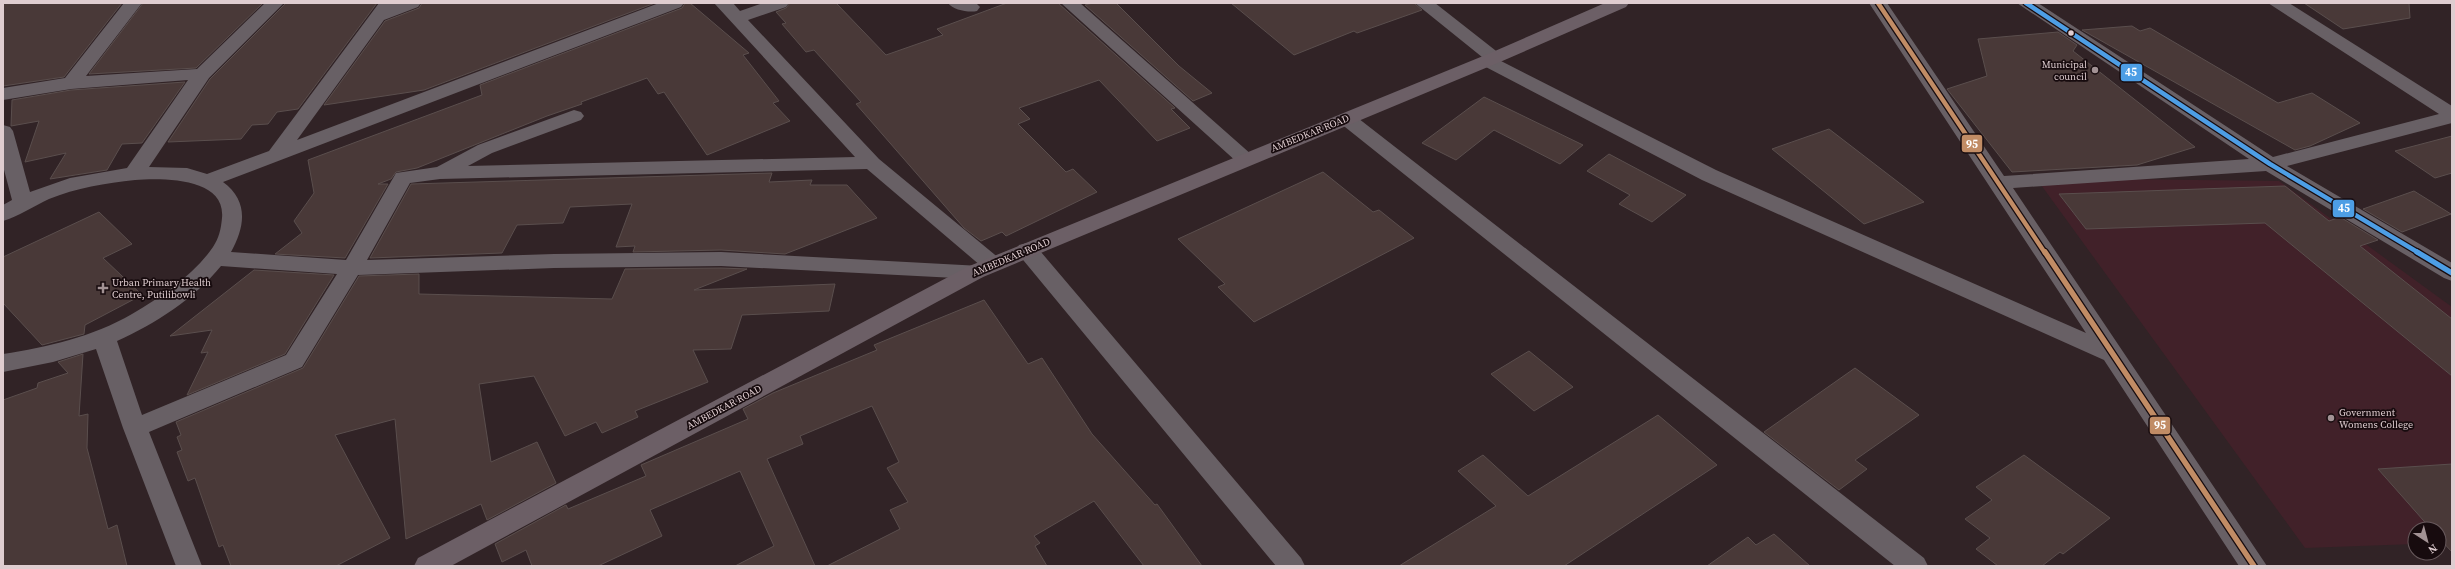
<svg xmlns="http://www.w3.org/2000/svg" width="2455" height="569" font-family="'Source Serif 4',serif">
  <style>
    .built { fill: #412129 }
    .building { fill: #493938; stroke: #5a4e4d }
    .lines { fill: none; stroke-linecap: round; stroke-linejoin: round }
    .minor { fill: #686065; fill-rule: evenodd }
    .major { fill: #6c5f66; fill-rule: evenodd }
    .bus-1-far1-casing { stroke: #170b0e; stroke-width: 7 }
    .bus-1-casing { stroke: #170b0e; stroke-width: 8 }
    .bus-2-far1-casing { stroke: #170b0e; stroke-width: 7 }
    .bus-2-casing { stroke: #170b0e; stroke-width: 8 }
    .bus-1-far1 { stroke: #c18c65; stroke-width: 4.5 }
    .bus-1 { stroke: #c18c65; stroke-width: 5.5 }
    .bus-2-far1 { stroke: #4d9ee5; stroke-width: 4.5 }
    .bus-2 { stroke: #4d9ee5; stroke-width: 5.5 }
    .bus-dot { fill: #dfcdd0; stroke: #170b0e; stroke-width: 1.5 }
    .poi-dot { fill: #a29294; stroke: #170b0e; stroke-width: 1.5 }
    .labels { text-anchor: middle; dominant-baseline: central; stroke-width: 3.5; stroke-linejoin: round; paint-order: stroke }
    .poi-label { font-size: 10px; fill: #dfcdd0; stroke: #170b0e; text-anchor: start }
    .street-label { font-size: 10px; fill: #dfcdd0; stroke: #170b0e }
    .line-badge { stroke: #170b0e; stroke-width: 1.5 }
    .badge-label { font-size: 11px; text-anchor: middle; font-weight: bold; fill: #fff }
  </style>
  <rect width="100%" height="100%" fill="#312326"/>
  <path class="built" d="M 2036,178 L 2279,181 L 2452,307 L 2452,543 L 2439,543 L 2439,529 L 2415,529 L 2415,544 L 2305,548 Z"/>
  <path class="building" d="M 3,3 L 122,3 L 64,77 L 3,86 Z
    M 143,3 L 263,3 L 196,68 L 89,74 Z
    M 286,3 L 377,3 L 298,109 L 277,112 L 268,124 L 252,125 L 241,139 L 168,142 L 210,79 Z
    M 422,3 L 655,3 L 424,90 L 324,105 L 385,21 L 419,8 Z
    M 685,3 L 690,3 L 749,53 L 743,55 L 779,101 L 773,103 L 790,121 L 707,155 L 664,92 L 658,94 L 647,78 L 581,102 L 582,104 L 547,116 L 417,168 L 396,172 L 391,179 L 378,184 L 388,184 L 345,258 L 275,254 L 302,233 L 294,221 L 314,193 L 308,160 L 482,95 L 480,85 L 682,8 Z
    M 790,3 L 836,3 L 886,55 L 943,35 L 937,29 L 1007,3 L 1058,3 L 1175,108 L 1171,109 L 1190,128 L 1157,141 L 1099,80 L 1019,108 L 1030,119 L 1018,124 L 1066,172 L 1073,169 L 1097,192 L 1006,236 L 1002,232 L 981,241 L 964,228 L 856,104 L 861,102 L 814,50 L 806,52 L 782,24 L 786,23 L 776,12 L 786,8 Z
    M 1093,3 L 1116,3 L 1179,66 L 1212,93 L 1193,101 L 1085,5 Z
    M 1231,3 L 1414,3 L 1422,10 L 1357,33 L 1354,31 L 1294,55 Z
    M 2304,3 L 2409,3 L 2410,18 L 2343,29 Z
    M 2132,26 L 2140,31 L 2150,28 L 2278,103 L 2312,93 L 2360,123 L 2310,146 L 2295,150 L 2082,30 Z
    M 2058,32 L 2077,45 L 2073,51 L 2195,147 L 2137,165 L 2012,172 L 1947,89 L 1987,76 L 1978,39 Z
    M 185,82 L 142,143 L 122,144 L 107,170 L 50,179 L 66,153 L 25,162 L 39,121 L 11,126 L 12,100 L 71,90 Z
    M 1484,97 L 1583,145 L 1560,164 L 1494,130 L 1456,160 L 1422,143 Z
    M 1829,129 L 1924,202 L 1864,224 L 1772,149 Z
    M 2452,136 L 2452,173 L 2435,178 L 2395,151 Z
    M 1609,154 L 1686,195 L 1652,222 L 1619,204 L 1630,195 L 1587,171 Z
    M 1323,172 L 1373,212 L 1379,210 L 1414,238 L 1254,322 L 1218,287 L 1225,284 L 1178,239 Z
    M 772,173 L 769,182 L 812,180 L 810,185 L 847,185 L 877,218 L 785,254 L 721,250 L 633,252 L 635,246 L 616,247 L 632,204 L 570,207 L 563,223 L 517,225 L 502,253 L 370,258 L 411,184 Z
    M 2285,186 L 2329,221 L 2340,217 L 2378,240 L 2360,246 L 2452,319 L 2452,376 L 2265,223 L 2086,229 L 2059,194 Z
    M 2414,191 L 2451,214 L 2402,232 L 2363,209 Z
    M 99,212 L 132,244 L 103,258 L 142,295 L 85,325 L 84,334 L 42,345 L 3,303 L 3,257 Z
    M 721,268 L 747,269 L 694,290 L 835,284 L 829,311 L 742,315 L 731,349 L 693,350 L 708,382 L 635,411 L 638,417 L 602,433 L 596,422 L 565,436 L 534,376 L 479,384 L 491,462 L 537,442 L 556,483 L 487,520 L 481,504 L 406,539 L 395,419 L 335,435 L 390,538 L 336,566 L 231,566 L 223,545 L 219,547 L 195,478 L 188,481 L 177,452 L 182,450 L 177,437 L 181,435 L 176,422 L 303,368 L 359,276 L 419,274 L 419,294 L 612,299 L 625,269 Z
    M 254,270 L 334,275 L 285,354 L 187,395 L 208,352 L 201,353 L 212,330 L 170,336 Z
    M 984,300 L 1028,364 L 1042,358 L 1092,434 L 1155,505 L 1157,504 L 1202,566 L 1144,566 L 1094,501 L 1034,536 L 1040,543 L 1035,546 L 1047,566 L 827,566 L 900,529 L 890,510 L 908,502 L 887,468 L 899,462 L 872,406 L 800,436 L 803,444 L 767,459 L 815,566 L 735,566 L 774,546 L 740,471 L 650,510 L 662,536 L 598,566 L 532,566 L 526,550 L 502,562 L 495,544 L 566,505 L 568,509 L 646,476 L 641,465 L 748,419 L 743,409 L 773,393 L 877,350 L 874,345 Z
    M 1529,351 L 1573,387 L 1534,411 L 1491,374 Z
    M 83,354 L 79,416 L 88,414 L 87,448 L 108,529 L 117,525 L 127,566 L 3,566 L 3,400 L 37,388 L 38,383 L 68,373 L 58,362 Z
    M 1855,368 L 1919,415 L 1855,460 L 1867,469 L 1839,490 L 1764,432 Z
    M 1658,415 L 1717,465 L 1564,566 L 1399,566 L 1496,506 L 1458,471 L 1483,455 L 1528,496 Z
    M 2024,455 L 2110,518 L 2063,554 L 2060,552 L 2042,566 L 1998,566 L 1976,549 L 1990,538 L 1965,519 L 1992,500 L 1976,487 Z
    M 2452,464 L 2452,552 L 2439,538 L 2439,529 L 2431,529 L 2378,469 Z
    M 1774,534 L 1810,566 L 1707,566 L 1748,537 L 1756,545 Z"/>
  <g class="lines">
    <path class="minor" d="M 124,3 L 142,3 L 86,76 L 197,69 L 265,3 L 284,3 L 209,78 L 149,167 L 187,168 L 207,174 L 269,151 L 379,3 L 421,3 L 418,7 L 384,20 L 297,140 L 659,3 L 684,3 L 681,7 L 223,182 C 249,201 245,227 231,252 L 346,260 L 396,173 L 437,167 L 478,145 L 574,110 L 581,112 L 584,116 L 581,120 L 492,153 L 468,166 L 855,157 L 714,3 L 733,3 L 740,11 L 763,3 L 789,3 L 786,7 L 748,20 L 879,159 L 1000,259 L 1003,264 L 1000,269 L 992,271 L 984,269 L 986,272 L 983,277 L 975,279 L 721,266 L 554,268 L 358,275 L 302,367 L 149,432 L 202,566 L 176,566 L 123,428 L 96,349 L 53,362 L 3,372 L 3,354 C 48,347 92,337 132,314 C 161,297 194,275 213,247 C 219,238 221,229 222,218 C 226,177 162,178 135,180 C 106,183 76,188 49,199 C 34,206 19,216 3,221 L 3,205 L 12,200 L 3,166 L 3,125 L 10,127 L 13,131 L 30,192 L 70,178 L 127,168 L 188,80 L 71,89 L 3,100 L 3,88 L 65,78 ZM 867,169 L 981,266 L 721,252 L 554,254 L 367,260 L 410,183 L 440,179 ZM 221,266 L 337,274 L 286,355 L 142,415 L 117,341 C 155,324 194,299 221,266 Z
      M 948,3 L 976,3 L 980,7 L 977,11 C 969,13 953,10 948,3 Z
      M 1061,3 L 1080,3 L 1252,155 L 1255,159 L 1252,163 L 1245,165 L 1238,163 Z
      M 1415,3 L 1435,3 L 1500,54 L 1503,58 L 1501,61 L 1716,170 L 2086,333 L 1869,3 L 1887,3 L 2004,176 L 2249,159 L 2017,3 L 2038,3 L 2273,157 L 2439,114 L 2268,3 L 2289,3 L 2452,106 L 2452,123 L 2287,166 L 2452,263 L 2452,281 L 2444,278 L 2266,171 L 2013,188 L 2267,566 L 2239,566 L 2104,360 L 1702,180 L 1482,65 L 1479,61 L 1482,57 Z
      M 1347,113 L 1354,115 L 1924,558 L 1928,566 L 1895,566 L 1340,123 L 1337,119 L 1340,115 Z
      M 1027,243 L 1035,245 L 1301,558 L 1305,566 L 1276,566 L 1019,255 L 1016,250 L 1019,245 Z"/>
    <path class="major" d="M 1605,3 L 1629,3 L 1626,7 L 1500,62 L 983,277 L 451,566 L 414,566 L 418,558 L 967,267 L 1488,54 Z"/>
    <defs>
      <path id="bus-1-far1" d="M 1878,3 L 2045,253"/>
      <path id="bus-1" d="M 2045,252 L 2254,566"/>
      <path id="bus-2-far1" d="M 2026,3 L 2270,164 L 2419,253"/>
      <path id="bus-2" d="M 2417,252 L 2452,273"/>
    </defs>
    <use href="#bus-1-far1" class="bus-1-far1-casing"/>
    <use href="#bus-1" class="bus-1-casing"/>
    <use href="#bus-2-far1" class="bus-2-far1-casing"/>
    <use href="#bus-2" class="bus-2-casing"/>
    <use href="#bus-1-far1" class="bus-1-far1"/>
    <use href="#bus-1" class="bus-1"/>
    <use href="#bus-2-far1" class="bus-2-far1"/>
    <use href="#bus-2" class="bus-2"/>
  </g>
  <circle class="bus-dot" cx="2071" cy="33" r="3.5"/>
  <g class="poi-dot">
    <circle cx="2095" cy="70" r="4"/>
    <path d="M101 282h4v4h4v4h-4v4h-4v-4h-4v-4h4z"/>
    <circle cx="2331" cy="418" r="4"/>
  </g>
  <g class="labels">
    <g class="poi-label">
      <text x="2087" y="64" text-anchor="end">Municipal<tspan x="2087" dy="12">council</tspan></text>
      <text x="112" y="282">Urban Primary Health<tspan x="112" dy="12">Centre, Putilibowli</tspan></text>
      <text x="2339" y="412">Government<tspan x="2339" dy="12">Womens College</tspan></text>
    </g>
    <g class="street-label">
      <text transform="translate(1310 133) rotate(-22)">AMBEDKAR ROAD</text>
      <text transform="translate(1011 257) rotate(-23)">AMBEDKAR ROAD</text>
      <text transform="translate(724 407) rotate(-28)">AMBEDKAR ROAD</text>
    </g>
  </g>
  <g class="line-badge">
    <rect x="2120" y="63" width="23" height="19" rx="4" fill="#4d9ee5"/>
    <rect x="1961" y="134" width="22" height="19" rx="4" fill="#c18c65"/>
    <rect x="2332" y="199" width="23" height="19" rx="4" fill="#4d9ee5"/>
    <rect x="2149" y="416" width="22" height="19" rx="4" fill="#c18c65"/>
  </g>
  <g class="badge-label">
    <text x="2131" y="76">45</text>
    <text x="1972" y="148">95</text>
    <text x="2344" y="212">45</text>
    <text x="2160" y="429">95</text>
  </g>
  <rect width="2455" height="569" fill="none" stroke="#dfcdd0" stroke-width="8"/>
  <g transform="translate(2427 541) rotate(144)"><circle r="19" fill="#170b0e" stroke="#67595c"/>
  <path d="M0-3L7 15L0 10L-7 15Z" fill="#a29294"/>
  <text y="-6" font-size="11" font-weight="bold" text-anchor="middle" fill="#dfcdd0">N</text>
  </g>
</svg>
